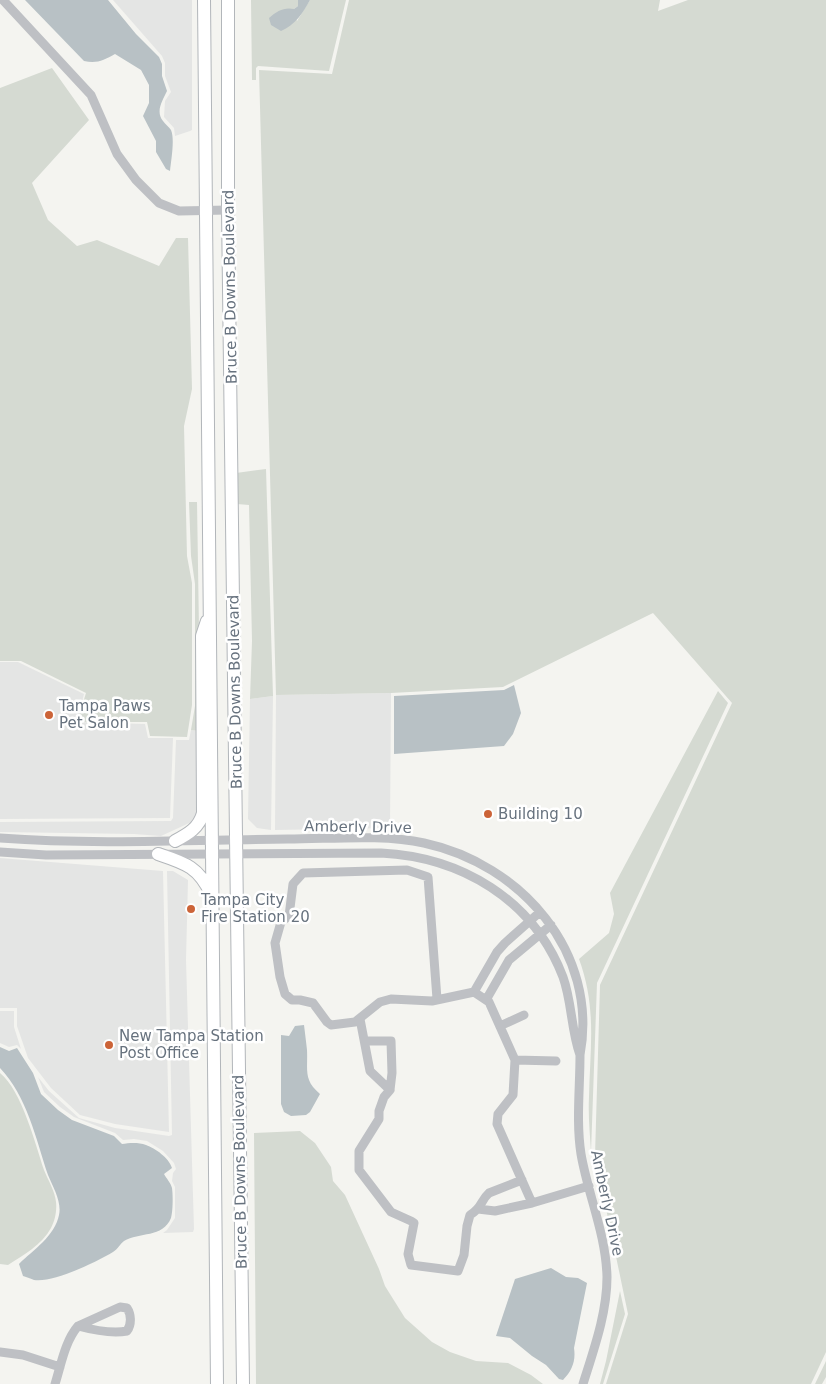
<svg xmlns="http://www.w3.org/2000/svg" width="826" height="1384" font-family="'DejaVu Sans',sans-serif">
  <style>
    .built { fill: #e4e5e4 }
    .green { fill: #d5dad2 }
    .water { fill: #b8c1c5 }
    .lines { fill: none; stroke-linecap: round; stroke-linejoin: round }
    .secondary-casing { stroke: #b2b6ba; stroke-width: 14 }
    .street { stroke: #bec0c4; stroke-width: 9 }
    .secondary { stroke: #fff; stroke-width: 12 }
    .poi-dot { fill: #cc6438; stroke: #fff; stroke-width: 2 }
    .labels { text-anchor: middle; dominant-baseline: central; stroke-width: 5; stroke-linejoin: round; paint-order: stroke }
    .street-label { font-size: 15px; fill: #67727e; stroke: #fff }
    .poi-label { font-size: 15px; fill: #67727e; stroke: #fff; text-anchor: start }
  </style>
  <rect width="100%" height="100%" fill="#f4f4f0"/>
  <path class="built" d="M 113,0 L 192,0 L 192,130 L 190,131 L 175,136 L 174,128 L 164,117 L 165,101 L 171,92 L 165,76 L 165,63 L 162,56 Z
    M 0,662 L 18,662 L 84,694 L 77,722 L 145,724 L 148,738 L 173,738 L 170,818 L 0,819 Z
    M 391,693 L 390,828 L 275,830 L 276,695 Z
    M 273,696 L 271,830 L 257,828 L 248,819 L 250,699 Z
    M 191,730 L 198,731 L 199,811 L 191,822 L 185,825 L 161,836 L 134,834 L 0,832 L 0,822 L 171,821 L 173,818 L 176,740 L 189,740 Z
    M 0,858 L 163,871 L 169,1132 L 115,1124 L 80,1115 L 51,1088 L 28,1058 L 17,1026 L 17,1008 L 0,1008 Z
    M 167,871 L 173,871 L 188,880 L 186,960 L 194,1229 L 193,1232 L 163,1233 L 167,1230 L 175,1218 L 175,1187 L 172,1181 L 173,1173 L 176,1169 L 174,1163 L 163,1151 L 147,1141 L 134,1139 L 123,1140 L 115,1133 L 74,1117 L 60,1107 L 44,1092 L 38,1077 L 49,1091 L 79,1118 L 115,1128 L 169,1136 L 172,1135 Z
    M 0,1011 L 14,1011 L 14,1027 L 21,1049 L 17,1045 L 9,1047 L 0,1043 Z"/>
  <path class="green" d="M 251,0 L 298,0 L 298,6 L 294,9 L 297,21 L 310,0 L 346,0 L 329,71 L 258,66 L 256,68 L 256,80 L 252,80 Z
    M 349,0 L 660,0 L 658,11 L 688,0 L 826,0 L 826,1352 L 811,1384 L 606,1384 L 628,1314 L 595,1156 L 600,985 L 732,703 L 653,613 L 503,687 L 391,693 L 276,695 L 259,70 L 332,74 Z
    M 52,68 L 89,120 L 32,183 L 48,220 L 77,246 L 97,240 L 159,266 L 176,238 L 188,238 L 192,389 L 184,426 L 187,556 L 192,583 L 192,705 L 187,737 L 150,736 L 147,722 L 77,722 L 86,693 L 21,661 L 0,661 L 0,88 Z
    M 266,469 L 273,696 L 250,699 L 252,641 L 249,505 L 237,504 L 236,473 Z
    M 189,502 L 197,502 L 199,630 L 198,731 L 191,730 L 195,706 L 195,584 L 191,556 Z
    M 718,691 L 728,703 L 597,983 L 591,1152 C 590,1134 588,1116 589,1097 C 590,1047 597,1008 579,959 L 609,933 L 614,914 L 610,893 Z
    M 0,1073 C 22,1091 35,1143 44,1170 C 48,1180 55,1191 56,1202 C 57,1210 55,1221 51,1228 C 42,1245 23,1255 8,1265 L 0,1264 Z
    M 300,1131 L 315,1143 L 331,1167 L 333,1181 L 345,1195 L 379,1269 L 385,1286 L 405,1318 L 432,1342 L 450,1352 L 476,1361 L 508,1363 L 531,1375 L 543,1384 L 256,1384 L 254,1133 Z
    M 620,1291 L 625,1314 L 603,1384 L 600,1384 L 606,1361 Z
    M 826,1361 L 826,1377 L 822,1384 L 815,1384 Z"/>
  <path class="water" d="M 25,0 L 108,0 L 136,34 L 159,57 L 162,64 L 162,76 L 167,91 C 163,100 155,111 163,121 C 165,124 169,127 171,130 C 175,139 171,161 170,171 L 166,169 L 156,152 L 156,141 L 143,116 L 149,103 L 149,85 L 141,70 L 115,54 C 104,60 97,64 84,61 Z
    M 298,0 L 310,0 C 303,13 295,25 281,31 L 271,25 L 269,18 C 277,11 284,7 294,9 L 298,6 Z
    M 514,685 L 521,713 L 513,734 L 504,746 L 394,754 L 394,696 L 504,690 Z
    M 304,1025 C 305,1033 306,1041 307,1050 C 308,1070 303,1080 320,1094 L 310,1112 L 306,1115 L 291,1116 L 284,1112 L 281,1104 L 281,1035 L 289,1036 L 295,1026 Z
    M 0,1047 L 9,1051 L 17,1048 L 33,1073 L 41,1094 L 58,1110 L 72,1120 L 114,1136 L 122,1144 C 129,1143 138,1142 146,1145 C 155,1148 169,1158 172,1168 L 164,1174 C 166,1178 171,1183 172,1188 C 173,1195 173,1211 171,1218 C 163,1238 139,1232 124,1241 C 120,1244 118,1249 113,1252 C 96,1262 54,1283 34,1280 C 31,1279 27,1277 23,1276 L 19,1264 C 33,1250 55,1236 59,1215 C 62,1202 53,1187 48,1175 C 36,1139 27,1096 0,1068 Z
    M 551,1268 L 566,1277 L 578,1278 L 587,1283 L 574,1348 C 576,1361 572,1371 563,1380 L 559,1379 L 546,1365 L 532,1356 L 510,1338 L 496,1336 L 515,1279 Z"/>
  <g class="lines">
    <defs>
      <path id="secondary" d="M 204,0 L 217,1384
        M 228,0 L 228,210 L 243,1384
        M 175,841 C 188,834 199,828 203,813 L 202,636 L 207,621
        M 158,854 C 185,863 199,867 211,894"/>
    </defs>
    <use href="#secondary" class="secondary-casing"/>
    <path class="street" d="M 3,0 L 91,95 L 117,154 L 136,180 L 159,203 L 179,211 L 228,210
      M 0,838 C 96,845 192,840 288,839 C 331,839 383,834 424,843 C 521,864 599,952 580,1055 C 580,1088 576,1122 581,1154 C 588,1195 606,1234 607,1277 C 607,1313 594,1349 583,1384
      M 0,852 L 46,855 L 381,853 C 461,857 533,899 563,977 C 572,1002 571,1030 580,1055
      M 474,992 L 497,952 L 505,943 L 540,912
      M 437,999 L 428,877 L 407,870 L 303,873 L 293,884 L 289,916 L 281,922 L 275,943 L 280,977 L 285,994 L 292,1000 L 300,1000 L 313,1003 L 327,1022 L 331,1025 L 355,1022 L 380,1002 L 391,999 L 432,1001 L 474,992 L 489,1002 L 515,1060 L 513,1095 L 498,1114 L 497,1124 L 532,1203 L 589,1186
      M 486,1000 L 509,960 L 551,925
      M 360,1019 L 370,1071 L 390,1090 L 384,1097 L 379,1111 L 379,1119 L 359,1151 L 359,1170 L 391,1212 L 411,1221 L 414,1223 L 408,1254 L 411,1265 L 458,1271 L 464,1255 L 467,1226 L 470,1215 C 483,1207 480,1201 489,1193 L 522,1180
      M 500,1026 L 524,1015
      M 365,1041 L 391,1041 L 392,1073 L 390,1090
      M 515,1060 L 556,1061
      M 478,1209 L 495,1211 L 532,1203
      M 0,1352 L 23,1355 L 60,1367
      M 55,1384 C 61,1365 65,1341 78,1326 L 120,1307 L 127,1308 C 131,1314 132,1324 127,1331 C 112,1334 93,1330 78,1326"/>
    <use href="#secondary" class="secondary"/>
  </g>
  <g class="poi-dot">
    <circle cx="49" cy="715" r="5"/>
    <circle cx="488" cy="814" r="5"/>
    <circle cx="191" cy="909" r="5"/>
    <circle cx="109" cy="1045" r="5"/>
  </g>
  <g class="labels">
    <g class="street-label">
      <text transform="translate(230 287) rotate(-91)">Bruce B Downs Boulevard</text>
      <text transform="translate(235 692) rotate(-91)">Bruce B Downs Boulevard</text>
      <text transform="translate(358 827) rotate(1)">Amberly Drive</text>
      <text transform="translate(240 1172) rotate(-91)">Bruce B Downs Boulevard</text>
      <text transform="translate(607 1203) rotate(78)">Amberly Drive</text>
    </g>
    <g class="poi-label">
      <text x="59" y="706">Tampa Paws<tspan x="59" dy="17">Pet Salon</tspan></text>
      <text x="498" y="814">Building 10</text>
      <text x="201" y="900">Tampa City<tspan x="201" dy="17">Fire Station 20</tspan></text>
      <text x="119" y="1036">New Tampa Station<tspan x="119" dy="17">Post Office</tspan></text>
    </g>
  </g>
</svg>
